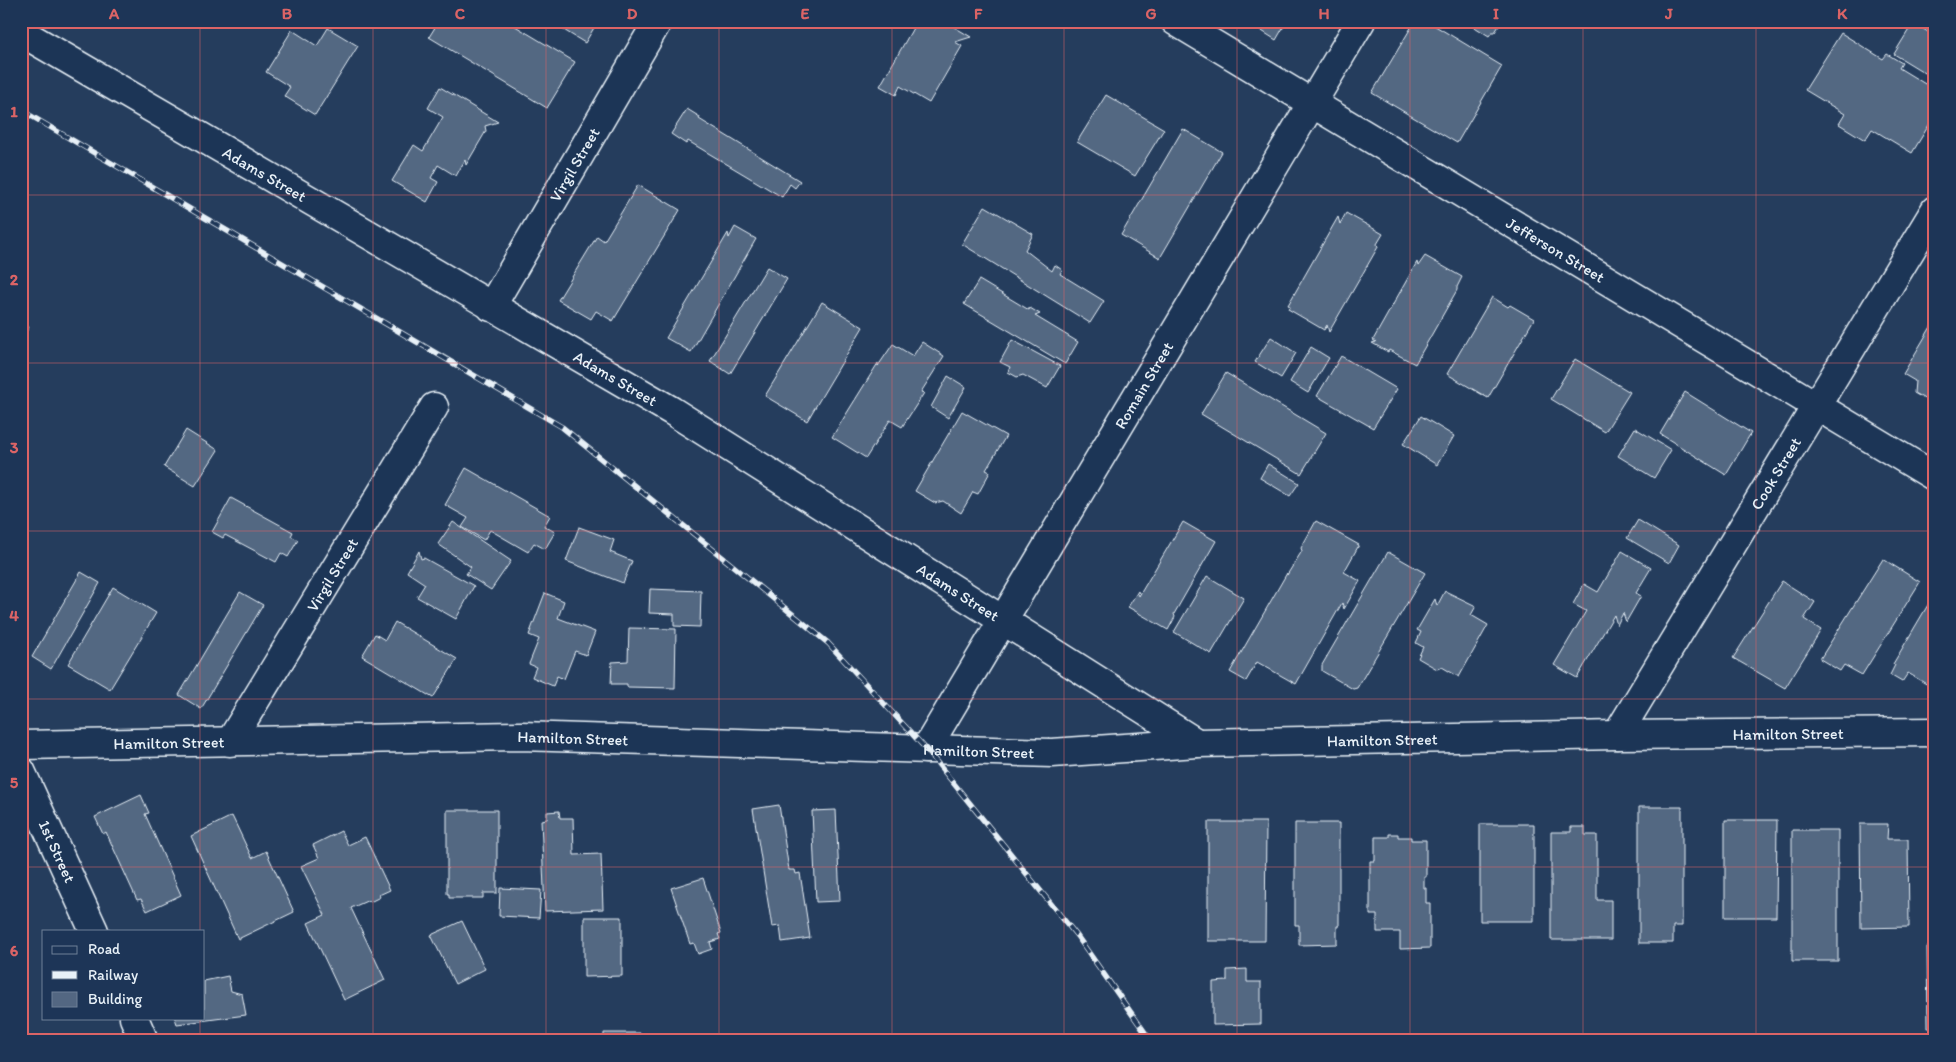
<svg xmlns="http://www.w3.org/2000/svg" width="1956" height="1062" font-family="Itim,sans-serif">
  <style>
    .building { fill: #536782; stroke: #e8f1f8 }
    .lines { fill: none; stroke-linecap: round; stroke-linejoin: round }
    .minor-casing { stroke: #e8f1f8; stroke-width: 31 }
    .minor { stroke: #1d3557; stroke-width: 28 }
    .rail-casing { stroke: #e8f1f8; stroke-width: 5.5 }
    .rail { stroke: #1d3557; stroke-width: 4; stroke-dasharray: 11; stroke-linecap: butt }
    .grid { fill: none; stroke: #db6466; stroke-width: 1; stroke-opacity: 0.55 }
    .labels { text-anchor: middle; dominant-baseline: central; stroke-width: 4; stroke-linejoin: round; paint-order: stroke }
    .street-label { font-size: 16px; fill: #e8f1f8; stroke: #1d3557 }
    .neatline { fill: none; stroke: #db6466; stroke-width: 2 }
    .grid-label { font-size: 16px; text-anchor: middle; font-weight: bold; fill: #db6466 }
  </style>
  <rect width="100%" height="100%" fill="#253d5d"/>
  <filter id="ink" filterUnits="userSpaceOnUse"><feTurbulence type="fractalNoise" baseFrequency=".02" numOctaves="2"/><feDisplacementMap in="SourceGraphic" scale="10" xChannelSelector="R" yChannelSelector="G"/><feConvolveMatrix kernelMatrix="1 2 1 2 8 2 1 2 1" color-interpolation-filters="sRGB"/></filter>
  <g filter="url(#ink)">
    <path class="building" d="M 439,21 L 507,21 L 575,62 L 547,108 L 429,37 Z
      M 549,21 L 598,21 L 585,43 Z
      M 917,21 L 923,21 L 924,24 L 925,21 L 944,21 L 971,37 L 955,42 L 962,46 L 929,103 L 900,86 L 896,95 L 880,86 Z
      M 1246,21 L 1287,21 L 1276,40 Z
      M 1415,21 L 1427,21 L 1502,66 L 1457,143 L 1372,93 Z
      M 1465,21 L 1502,21 L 1495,32 L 1492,32 L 1489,36 Z
      M 1913,23 L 1935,36 L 1935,79 L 1894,54 Z
      M 328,28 L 358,46 L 315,115 L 284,96 L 290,87 L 266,72 L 292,30 L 317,46 Z
      M 1841,33 L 1883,59 L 1887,54 L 1902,63 L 1899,68 L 1935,90 L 1935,115 L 1912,153 L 1872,129 L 1865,140 L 1839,124 L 1845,114 L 1805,90 Z
      M 440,87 L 498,122 L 485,126 L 486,131 L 466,165 L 465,160 L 456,176 L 438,165 L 431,178 L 438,182 L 427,202 L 392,181 L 414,145 L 423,151 L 443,117 L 428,108 Z
      M 1106,95 L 1164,129 L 1135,176 L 1077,142 Z
      M 687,109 L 700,117 L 699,119 L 800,181 L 795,188 L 790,184 L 782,197 L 688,141 L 686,144 L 671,134 Z
      M 1183,129 L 1222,152 L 1160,258 L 1121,235 Z
      M 638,185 L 680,210 L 613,321 L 596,311 L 591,319 L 558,300 L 597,236 L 604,241 Z
      M 985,206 L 1033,234 L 1025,250 L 1052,271 L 1055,265 L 1062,270 L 1060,274 L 1104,301 L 1090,323 L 962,244 Z
      M 1346,213 L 1383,234 L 1377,244 L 1378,247 L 1329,332 L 1327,325 L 1324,330 L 1288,309 L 1290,306 L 1288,305 L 1338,217 L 1340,224 Z
      M 735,227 L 756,239 L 691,352 L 666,338 L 728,233 L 729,238 Z
      M 1425,256 L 1462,277 L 1457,287 L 1457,290 L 1415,364 L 1389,350 L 1388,352 L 1372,343 L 1376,342 L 1373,340 L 1417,262 L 1418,266 Z
      M 767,267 L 787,279 L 730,374 L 710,361 Z
      M 979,280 L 1029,310 L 1030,308 L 1040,314 L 1035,316 L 1078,342 L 1065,364 L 964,304 Z
      M 1492,297 L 1508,307 L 1510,305 L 1534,319 L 1488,398 L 1447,374 Z
      M 822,302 L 863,327 L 807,421 L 765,396 Z
      M 1935,320 L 1935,405 L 1914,393 L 1915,381 L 1903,374 Z
      M 21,322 L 29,327 L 21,340 Z
      M 1271,337 L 1296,353 L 1281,378 L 1255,362 Z
      M 1012,340 L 1060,366 L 1047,388 L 1023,375 L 1017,377 L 1008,372 L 1010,367 L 1000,362 Z
      M 922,342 L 944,356 L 921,392 L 924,393 L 902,427 L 890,420 L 866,458 L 832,437 L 878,363 L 878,366 L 893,344 L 913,356 Z
      M 1311,347 L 1329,358 L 1308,393 L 1290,382 Z
      M 1341,356 L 1397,389 L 1373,428 L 1317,396 Z
      M 1575,359 L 1630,392 L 1605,432 L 1551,399 Z
      M 1226,373 L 1326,433 L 1301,474 L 1201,414 Z
      M 948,376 L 966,387 L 948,418 L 931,407 Z
      M 1685,392 L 1751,433 L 1726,475 L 1660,434 Z
      M 962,411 L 1006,436 L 986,470 L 990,472 L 978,494 L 973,492 L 961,513 L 943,501 L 935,503 L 915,491 Z
      M 1421,416 L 1454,436 L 1437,465 L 1403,444 Z
      M 1635,428 L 1671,450 L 1654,478 L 1618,456 Z
      M 186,430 L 218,450 L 195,486 L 164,467 Z
      M 1268,464 L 1299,483 L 1290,496 L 1260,478 Z
      M 466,468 L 550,516 L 544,526 L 555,532 L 545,549 L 534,543 L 528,552 L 490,530 L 484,540 L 462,527 L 468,518 L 445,505 Z
      M 231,498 L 293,532 L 291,536 L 298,540 L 288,557 L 281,553 L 276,562 L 225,535 L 223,538 L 212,532 Z
      M 1638,520 L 1679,545 L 1669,563 L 1627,538 Z
      M 1316,521 L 1359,545 L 1344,572 L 1360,581 L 1344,609 L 1342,603 L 1296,684 L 1257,662 L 1246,681 L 1230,672 L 1287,573 L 1287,575 L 1302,551 L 1301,548 Z
      M 453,522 L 511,561 L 491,590 L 466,574 L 471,567 L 438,544 Z
      M 1183,522 L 1216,541 L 1174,614 L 1175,617 L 1168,630 L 1128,607 L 1138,591 L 1139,596 Z
      M 579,527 L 614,540 L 610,552 L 632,561 L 623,583 L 566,561 Z
      M 419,551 L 421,559 L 424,558 L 474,586 L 456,619 L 417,597 L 425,584 L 407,572 Z
      M 1622,551 L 1651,568 L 1636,593 L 1641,596 L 1626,622 L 1623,613 L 1617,625 L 1614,615 L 1577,678 L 1554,665 L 1586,611 L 1573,604 L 1584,584 L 1598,592 Z
      M 1388,552 L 1425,573 L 1357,688 L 1353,689 L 1322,671 L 1322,665 Z
      M 1883,559 L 1920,582 L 1862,675 L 1844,665 L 1840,671 L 1820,659 Z
      M 81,572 L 100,583 L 51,669 L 32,657 Z
      M 1207,576 L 1244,598 L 1211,654 L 1174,632 Z
      M 1782,581 L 1815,602 L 1804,619 L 1821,630 L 1785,688 L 1733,658 Z
      M 113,587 L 156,613 L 110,689 L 68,664 Z
      M 650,589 L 701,591 L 700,627 L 674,626 L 674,614 L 649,613 Z
      M 1445,591 L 1476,606 L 1471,615 L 1488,625 L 1459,677 L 1442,667 L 1437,669 L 1418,658 L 1423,647 L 1416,643 L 1421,632 L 1417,630 L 1435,599 L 1437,606 Z
      M 240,592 L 263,605 L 201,709 L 179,695 Z
      M 545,593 L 564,601 L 558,618 L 595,632 L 586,655 L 575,651 L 564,679 L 557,676 L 553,686 L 532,677 L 536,667 L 529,664 L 539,639 L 529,635 Z
      M 1935,593 L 1935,674 L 1928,685 L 1908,673 L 1902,682 L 1890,675 L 1895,665 L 1893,664 Z
      M 395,622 L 457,659 L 433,698 L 362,656 L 375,634 L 385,640 Z
      M 629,628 L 676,629 L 675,688 L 627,687 L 627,684 L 611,684 L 612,662 L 628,661 Z
      M 141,795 L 149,813 L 145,814 L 181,895 L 147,911 L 141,899 L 137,900 L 106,832 L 103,834 L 95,817 Z
      M 779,805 L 789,870 L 795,870 L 796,874 L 800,873 L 810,938 L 782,942 L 780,926 L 772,927 L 753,809 Z
      M 1639,807 L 1682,807 L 1682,926 L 1673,926 L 1673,943 L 1639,943 Z
      M 447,810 L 497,810 L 497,893 L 483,893 L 483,898 L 449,898 L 449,894 L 447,894 Z
      M 836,810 L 840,901 L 816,902 L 812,811 Z
      M 559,811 L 560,818 L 573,818 L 574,855 L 601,854 L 603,909 L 545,911 L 541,820 L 547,819 L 547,812 Z
      M 232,816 L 252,858 L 266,851 L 294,912 L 238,939 L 191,836 Z
      M 1725,820 L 1777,820 L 1776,917 L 1725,917 Z
      M 1208,822 L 1266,822 L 1265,941 L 1208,941 Z
      M 1295,823 L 1339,823 L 1339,926 L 1337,926 L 1337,944 L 1299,945 L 1299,925 L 1295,925 Z
      M 1480,824 L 1534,824 L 1534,921 L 1480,921 Z
      M 1860,824 L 1888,824 L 1887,839 L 1908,839 L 1909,927 L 1861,928 Z
      M 1571,827 L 1585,827 L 1585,835 L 1597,835 L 1597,900 L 1611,900 L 1611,940 L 1551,940 L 1551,832 L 1571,832 Z
      M 1792,830 L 1838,830 L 1838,961 L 1792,961 Z
      M 341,831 L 348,845 L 365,837 L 390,890 L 379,895 L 380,897 L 370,902 L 369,900 L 351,908 L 385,980 L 344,1000 L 308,923 L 325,915 L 301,866 L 319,858 L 313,845 Z
      M 1389,834 L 1398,834 L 1398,837 L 1411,837 L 1411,840 L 1426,840 L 1426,877 L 1424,877 L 1424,888 L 1426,888 L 1426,903 L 1430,903 L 1430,948 L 1400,949 L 1400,932 L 1377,932 L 1377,915 L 1370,915 L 1370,861 L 1375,861 L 1375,837 L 1389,837 Z
      M 703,878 L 721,933 L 718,934 L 720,939 L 710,942 L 712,949 L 698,954 L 694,943 L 690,944 L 671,888 Z
      M 500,888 L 541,890 L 539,918 L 499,916 Z
      M 584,917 L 622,917 L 622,976 L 584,977 Z
      M 462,921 L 485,969 L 455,984 L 431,935 Z
      M 1927,947 L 1935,947 L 1935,1028 L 1928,1028 Z
      M 1247,969 L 1247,982 L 1261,982 L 1261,1024 L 1213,1025 L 1213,982 L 1227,981 L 1227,970 Z
      M 228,976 L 231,991 L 242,994 L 246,1015 L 177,1024 L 175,1018 L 204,1018 L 204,981 Z
      M 604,1033 L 640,1033 L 640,1041 L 604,1041 Z"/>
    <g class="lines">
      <defs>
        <g id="minor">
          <path id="s1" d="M 1175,21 L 1935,477"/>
          <path id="s2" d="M 21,32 L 672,411 L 1197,743"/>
          <path id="s3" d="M 491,307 L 658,21"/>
          <path id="s4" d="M 1617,735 L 1935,210"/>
          <path id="s5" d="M 230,742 L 434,407"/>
          <path id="s6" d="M 21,745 L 521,736 L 1052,753 L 1197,743 L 1617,735 L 1935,732"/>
          <path id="s7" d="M 926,749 L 1361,21"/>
          <path id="s8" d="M 21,771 L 94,931"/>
          <path d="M 134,1018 L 144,1041"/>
        </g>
      </defs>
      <use href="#minor" class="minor-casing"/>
      <use href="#minor" class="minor"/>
      <defs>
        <path id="rail" d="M 21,110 L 562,427 L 828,643 L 926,749 L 1077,936 L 1151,1041"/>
      </defs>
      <use href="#rail" class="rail-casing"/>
      <use href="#rail" class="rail"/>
    </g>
  </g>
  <path class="grid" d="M 200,21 L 200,931M 373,21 L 373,1041M 546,21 L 546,1041M 719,21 L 719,1041M 892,21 L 892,1041M 1064,21 L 1064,1041M 1237,21 L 1237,1041M 1410,21 L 1410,1041M 1583,21 L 1583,1041M 1756,21 L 1756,1041M 21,195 L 1935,195M 21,363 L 1935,363M 21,531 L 1935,531M 21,699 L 1935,699M 21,867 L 1935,867M 200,1018 L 200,1041"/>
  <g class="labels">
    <g class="street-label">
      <text stroke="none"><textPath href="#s3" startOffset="165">Virgil Street</textPath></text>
      <text stroke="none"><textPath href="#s2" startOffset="282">Adams Street</textPath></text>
      <text stroke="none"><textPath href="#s1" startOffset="444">Jefferson Street</textPath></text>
      <text stroke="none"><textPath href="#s2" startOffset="688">Adams Street</textPath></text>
      <text stroke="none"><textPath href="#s7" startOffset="424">Romain Street</textPath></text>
      <text stroke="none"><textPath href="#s4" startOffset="306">Cook Street</textPath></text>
      <text stroke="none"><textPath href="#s5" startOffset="196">Virgil Street</textPath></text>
      <text stroke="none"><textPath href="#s2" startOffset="1092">Adams Street</textPath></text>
      <text stroke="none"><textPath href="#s6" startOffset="1768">Hamilton Street</textPath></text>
      <text stroke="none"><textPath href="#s6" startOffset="552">Hamilton Street</textPath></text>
      <text stroke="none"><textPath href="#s6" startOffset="1362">Hamilton Street</textPath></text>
      <text stroke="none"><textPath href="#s6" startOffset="148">Hamilton Street</textPath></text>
      <text stroke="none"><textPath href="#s6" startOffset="958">Hamilton Street</textPath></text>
      <text stroke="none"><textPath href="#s8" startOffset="88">1st Street</textPath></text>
    </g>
  </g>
  <rect width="1956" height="1062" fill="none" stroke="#1d3557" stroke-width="55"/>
  <rect x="42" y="930" width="162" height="90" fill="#1d3557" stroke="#6e8097"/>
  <rect x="52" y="946" width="25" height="8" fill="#1d3557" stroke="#6e8097"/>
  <text x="88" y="954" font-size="15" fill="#e8f1f8">Road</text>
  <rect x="52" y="971" width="25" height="8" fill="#e8f1f8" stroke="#6e8097"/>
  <text x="88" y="980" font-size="15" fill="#e8f1f8">Railway</text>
  <rect x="52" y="992" width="25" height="15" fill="#536782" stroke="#6e8097"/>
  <text x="88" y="1004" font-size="15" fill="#e8f1f8">Building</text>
  <rect x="28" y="28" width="1900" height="1006" class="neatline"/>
  <g class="grid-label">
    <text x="114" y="19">A</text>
    <text x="287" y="19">B</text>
    <text x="460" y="19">C</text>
    <text x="632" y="19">D</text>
    <text x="805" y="19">E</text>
    <text x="978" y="19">F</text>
    <text x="1151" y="19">G</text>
    <text x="1324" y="19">H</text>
    <text x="1496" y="19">I</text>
    <text x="1669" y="19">J</text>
    <text x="1842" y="19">K</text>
    <text x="14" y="117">1</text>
    <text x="14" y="285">2</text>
    <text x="14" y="453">3</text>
    <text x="14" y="621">4</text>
    <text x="14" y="788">5</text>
    <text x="14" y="956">6</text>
  </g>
</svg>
